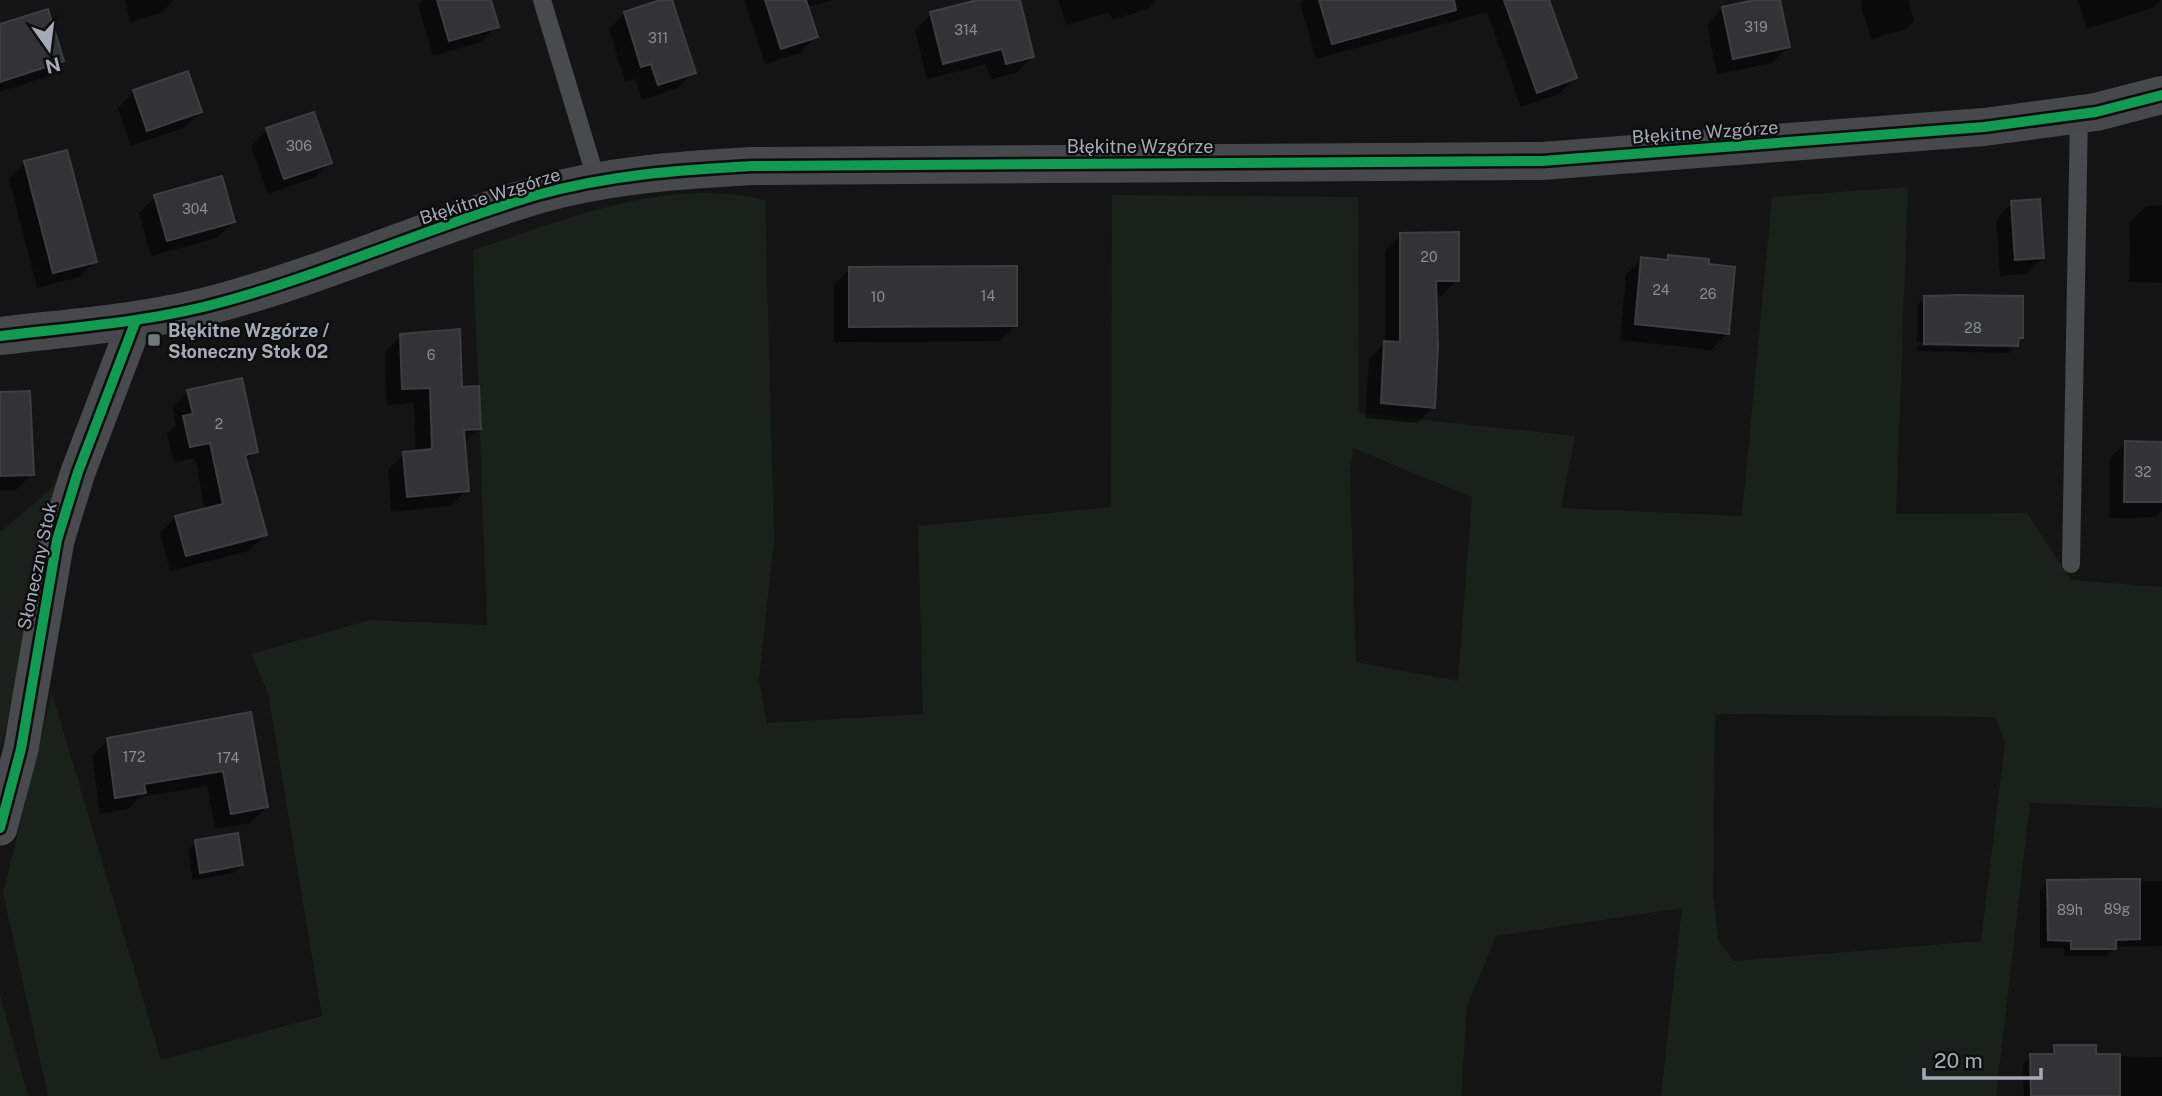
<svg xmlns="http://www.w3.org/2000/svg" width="2162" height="1096" font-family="'Public Sans',sans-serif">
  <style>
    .green { fill: #1a211b; fill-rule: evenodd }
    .shadow { fill: #0007 }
    .building { fill: #333335; stroke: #3c3e40; stroke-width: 2 }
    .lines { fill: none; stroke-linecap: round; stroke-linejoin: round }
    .lane { stroke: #484a4d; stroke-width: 18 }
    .street { stroke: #484a4d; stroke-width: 35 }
    .secondary { stroke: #47484b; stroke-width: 38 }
    .cycleway-casing { stroke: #0e0e10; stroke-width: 15 }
    .cycleway { stroke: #139951; stroke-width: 10 }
    .poi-dot { fill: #72767d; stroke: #0e0e10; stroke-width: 2.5 }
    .labels { text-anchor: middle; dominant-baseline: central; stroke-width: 5; stroke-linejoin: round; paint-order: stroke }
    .number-label { font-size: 14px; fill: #888d96 }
    .street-label { font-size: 18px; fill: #a5abb6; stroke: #0e0e10 }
    .poi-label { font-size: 18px; font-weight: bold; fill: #a5abb6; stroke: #0e0e10; text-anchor: start }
  </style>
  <rect width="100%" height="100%" fill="#141414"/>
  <path class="green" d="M 1908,187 L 1896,514 L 2027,513 L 2071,580 L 2162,587 L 2162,808 L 2030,803 L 1996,1096 L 1661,1096 L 1682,908 L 1496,936 L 1467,1006 L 1461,1096 L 48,1096 L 3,893 L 52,693 L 161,1060 L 322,1016 L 268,693 L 251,654 L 370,620 L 487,625 L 473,250 C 566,220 666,176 765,200 L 774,539 L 759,680 L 767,723 L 923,714 L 918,526 L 1111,507 L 1112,195 L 1358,197 L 1359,413 L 1575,436 L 1561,508 L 1742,516 L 1772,197 ZM 1353,448 L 1472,497 L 1458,681 L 1356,662 L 1350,472 ZM 1715,714 L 1995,717 L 2005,742 L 1981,941 L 1734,961 L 1718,940 L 1713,891 Z
    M 61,472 L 35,563 L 12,704 L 0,751 L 0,532 L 49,491 Z
    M 0,995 L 28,1095 L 28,1096 L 0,1096 Z"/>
  <path class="shadow" d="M 125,0 L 174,0 L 163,12 L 130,22 Z
    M 423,0 L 490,0 L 497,26 L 481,42 L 433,56 L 418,5 Z
    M 666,0 L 671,0 L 694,72 L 678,88 L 642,100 L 635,79 L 625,82 L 609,29 L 625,13 Z
    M 744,0 L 834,0 L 806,7 L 816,36 L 800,53 L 765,64 Z
    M 985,0 L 1018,0 L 1032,57 L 1016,73 L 990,79 L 986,64 L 927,79 L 915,30 L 931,14 Z
    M 1058,0 L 1156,0 L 1149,8 L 1113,20 L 1109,12 L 1066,25 Z
    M 1304,0 L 1548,0 L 1575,78 L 1559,94 L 1521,107 L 1487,12 L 1316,59 L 1300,3 Z
    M 1762,0 L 1778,0 L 1788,47 L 1772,63 L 1717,74 L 1707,25 L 1723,8 Z
    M 1863,0 L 1908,0 L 1914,21 L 1906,29 L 1871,39 L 1860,2 Z
    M 2078,0 L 2160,0 L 2154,7 L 2087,29 Z
    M 0,26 L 62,61 L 46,77 L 0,92 Z
    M 134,91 L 200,112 L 184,128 L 131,146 L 118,108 Z
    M 267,130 L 330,162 L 314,178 L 268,194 L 251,146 Z
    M 25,163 L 95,261 L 79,277 L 37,288 L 9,179 Z
    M 155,197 L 233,222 L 217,238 L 151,256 L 139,213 Z
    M 2012,203 L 2043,258 L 2026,274 L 2000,276 L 1996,219 Z
    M 2162,205 L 2162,283 L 2129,282 L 2130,222 L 2146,206 Z
    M 1401,235 L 1457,280 L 1441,296 L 1435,296 L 1433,407 L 1417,423 L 1365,418 L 1369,359 L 1385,343 L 1385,251 Z
    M 1669,256 L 1727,334 L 1711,350 L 1620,340 L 1626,275 L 1642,259 L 1664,261 Z
    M 850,269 L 1016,325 L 999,341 L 834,342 L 834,285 Z
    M 1925,298 L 2021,337 L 2009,353 L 1917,351 L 1917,346 L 2012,348 L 2015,344 L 1917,342 L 1917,305 Z
    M 401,335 L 460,389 L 479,428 L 463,444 L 467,490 L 451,506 L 391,512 L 388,470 L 404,454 L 416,453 L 414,403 L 387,405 L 385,352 Z
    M 188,392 L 256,451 L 245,461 L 265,534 L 249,551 L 170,571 L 160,533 L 176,517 L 205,510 L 195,458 L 174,462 L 167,434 L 176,425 L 172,408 Z
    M 0,394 L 32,474 L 16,490 L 0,491 Z
    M 2125,443 L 2162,443 L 2162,511 L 2156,517 L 2109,518 L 2109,459 Z
    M 249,714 L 266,807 L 250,823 L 215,829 L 207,786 L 140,797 L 128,809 L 100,814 L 92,756 L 108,740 Z
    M 196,842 L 242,865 L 234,873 L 193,880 L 188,850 Z
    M 2162,881 L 2162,946 L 2114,947 L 2107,956 L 2064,956 L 2064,948 L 2040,948 L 2040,890 L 2048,882 Z
    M 2055,1047 L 2094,1056 L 2162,1057 L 2162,1096 L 2024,1096 L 2023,1064 L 2031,1056 L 2047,1055 Z"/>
  <path class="building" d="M 437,0 L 491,0 L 499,27 L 449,41 Z
    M 660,0 L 672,0 L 696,73 L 658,85 L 651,64 L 641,67 L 624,12 Z
    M 765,0 L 806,0 L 818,37 L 781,49 Z
    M 977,0 L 1020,0 L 1034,57 L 1006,64 L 1002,49 L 943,64 L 930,12 Z
    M 1319,0 L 1454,0 L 1456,10 L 1332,44 Z
    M 1504,0 L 1549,0 L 1577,78 L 1537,93 Z
    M 1754,0 L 1780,0 L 1790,47 L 1733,59 L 1722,7 Z
    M 48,9 L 64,61 L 0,82 L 0,24 Z
    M 188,71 L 202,112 L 147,131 L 133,90 Z
    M 314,112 L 332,163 L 284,179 L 266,128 Z
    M 67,150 L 97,262 L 53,273 L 24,161 Z
    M 222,176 L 235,222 L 167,241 L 154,195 Z
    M 2040,199 L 2044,258 L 2015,260 L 2011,201 Z
    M 1459,232 L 1459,281 L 1436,281 L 1438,346 L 1435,408 L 1381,403 L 1384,341 L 1400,342 L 1400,233 Z
    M 1668,255 L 1709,259 L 1709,264 L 1735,267 L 1729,334 L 1635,324 L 1641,257 L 1668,260 Z
    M 1017,266 L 1017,326 L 849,327 L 849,267 Z
    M 1960,295 L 2023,296 L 2023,338 L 2019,338 L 2018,346 L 1924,344 L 1924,296 Z
    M 460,329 L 462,387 L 479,386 L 481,429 L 464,430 L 469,491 L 407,497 L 403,452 L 432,449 L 430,388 L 402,389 L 400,334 Z
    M 242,378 L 258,452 L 245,455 L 267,535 L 186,556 L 175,516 L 223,504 L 210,443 L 190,447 L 183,416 L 193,414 L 187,390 Z
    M 30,391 L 34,475 L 0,476 L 0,392 Z
    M 2125,441 L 2162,442 L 2162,502 L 2124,502 Z
    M 251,712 L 268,807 L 231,814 L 223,771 L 144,784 L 146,793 L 115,798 L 107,738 Z
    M 238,833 L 243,865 L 200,873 L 195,840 Z
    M 2122,879 L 2140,879 L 2140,939 L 2116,940 L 2116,949 L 2071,949 L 2071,941 L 2048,940 L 2047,880 Z
    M 2054,1045 L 2096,1045 L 2096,1054 L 2120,1054 L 2120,1096 L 2031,1096 L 2030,1054 L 2054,1054 Z"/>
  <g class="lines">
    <path class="lane" d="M 542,0 L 597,182
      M 2071,564 L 2079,115"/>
    <path class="street" d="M 0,828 L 21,749 L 57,540 L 78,472 L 136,320"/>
    <path class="secondary" d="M 0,336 C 75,327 153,322 226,301 C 331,272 432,226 537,195 C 608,175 679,170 752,166 L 1542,161 L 1984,127 L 2096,112 L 2162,95"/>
    <defs>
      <path id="cycleway" d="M 0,336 C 75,327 153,322 226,301 C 331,272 432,226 537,195 C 608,175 679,170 752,166 L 1542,161 L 1984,127 L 2096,112 L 2162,95
        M 0,828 L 21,749 L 57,540 L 78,472 L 136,320"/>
    </defs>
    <use href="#cycleway" class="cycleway-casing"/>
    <use href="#cycleway" class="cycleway"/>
  </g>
  <rect class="poi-dot" x="147" y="333" width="14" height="14" rx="3.5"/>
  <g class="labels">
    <g class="number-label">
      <text x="1756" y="27">319</text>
      <text x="966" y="30">314</text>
      <text x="658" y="38">311</text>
      <text x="299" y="146">306</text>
      <text x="195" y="209">304</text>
      <text x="1429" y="257">20</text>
      <text x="1661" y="290">24</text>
      <text x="1708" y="294">26</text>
      <text x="988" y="296">14</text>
      <text x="878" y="297">10</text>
      <text x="1973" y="328">28</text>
      <text x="431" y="355">6</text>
      <text x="219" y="424">2</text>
      <text x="2143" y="472">32</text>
      <text x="134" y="757">172</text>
      <text x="228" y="758">174</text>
      <text x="2117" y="909">89g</text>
      <text x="2070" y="910">89h</text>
    </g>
    <g class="street-label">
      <text transform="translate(1705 132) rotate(-4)">Błękitne Wzgórze</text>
      <text x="1140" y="146">Błękitne Wzgórze</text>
      <text transform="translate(490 196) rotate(-18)">Błękitne Wzgórze</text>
      <text transform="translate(37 566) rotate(-78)">Słoneczny Stok</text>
    </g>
    <g class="poi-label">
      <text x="168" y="330">Błękitne Wzgórze /<tspan x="168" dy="21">Słoneczny Stok 02</tspan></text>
    </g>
  </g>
  <g transform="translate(49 49) rotate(166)" stroke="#0e0e10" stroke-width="5" paint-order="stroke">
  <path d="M0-5L12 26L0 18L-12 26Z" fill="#a5abb6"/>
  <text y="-10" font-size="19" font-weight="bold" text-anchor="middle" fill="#a5abb6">N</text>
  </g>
  <path d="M1924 1068v10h117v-10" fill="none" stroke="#a5abb6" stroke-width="3.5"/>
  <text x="1934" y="1068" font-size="21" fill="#a5abb6" stroke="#0e0e10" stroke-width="5" paint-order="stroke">20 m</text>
</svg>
